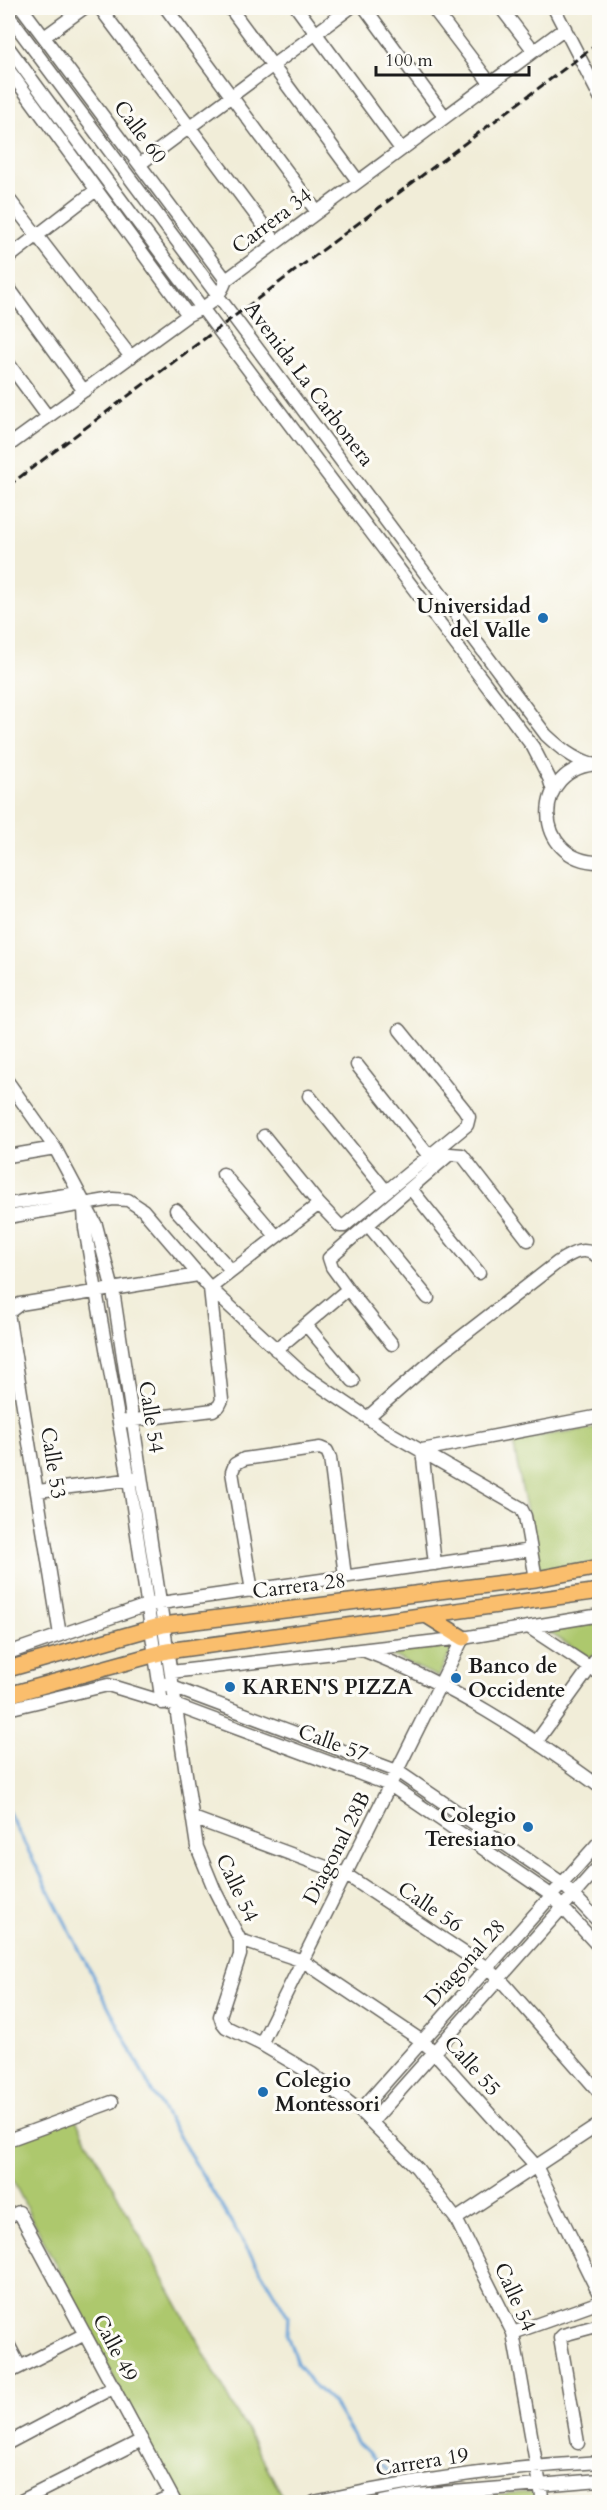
<svg xmlns="http://www.w3.org/2000/svg" width="607" height="2510" font-family="Cardo,serif">
  <style>
    .green { fill: #adc86d; stroke: #647244; stroke-width: 1.5 }
    .lines { fill: none; stroke-linecap: round; stroke-linejoin: round }
    .stream { stroke: #69a3d8; stroke-width: 3 }
    .minor-casing { stroke: #67655e; stroke-width: 15 }
    .major-casing { stroke: #67655e; stroke-width: 18 }
    .minor { stroke: #fff; stroke-width: 12 }
    .major { stroke: #fabe6d; stroke-width: 15 }
    .rail { stroke: #1c1c1c; stroke-width: 3; stroke-dasharray: 9 4.5; stroke-linecap: butt }
    .poi-dot { fill: #1f6fb2; stroke: #fdfcf7; stroke-width: 2 }
    .labels { text-anchor: middle; dominant-baseline: central; stroke-width: 6; stroke-linejoin: round; paint-order: stroke }
    .street-label { font-size: 21px; fill: #1c1c1c; stroke: #fdfcf7 }
    .poi-label { font-size: 21px; font-weight: bold; fill: #1c1c1c; stroke: #fdfcf7; text-anchor: start }
  </style>
  <rect width="100%" height="100%" fill="#fdfcf7"/>
  <filter id="ink" filterUnits="userSpaceOnUse"><feTurbulence type="fractalNoise" baseFrequency=".0167" numOctaves="2"/><feDisplacementMap in="SourceGraphic" scale="12" xChannelSelector="R" yChannelSelector="G"/><feConvolveMatrix kernelMatrix="1 2 1 2 8 2 1 2 1" color-interpolation-filters="sRGB"/></filter>
  <filter id="wash" filterUnits="userSpaceOnUse"><feTurbulence type="fractalNoise" baseFrequency=".008" numOctaves="4" result="noise"/><feDisplacementMap in="SourceGraphic" scale="24" xChannelSelector="R" yChannelSelector="G"/><feGaussianBlur stdDeviation="1.35" result="paint"/><feColorMatrix in="noise" values="0 0 0 0 0 0 0 0 0 0 0 0 0 0 0 0 0 1.4 0 .05"/><feComposite in="paint" operator="in"/></filter>
  <g filter="url(#wash)">
    <rect width="100%" height="100%" fill="#f1edd8"/>
    <path class="green" d="M 599,1427 L 599,1562 L 540,1573 C 531,1528 520,1485 513,1440 Z
      M 599,1620 L 599,1647 L 591,1659 L 545,1630 Z
      M 454,1646 L 438,1677 L 382,1651 Z
      M 74,2116 L 286,2502 L 177,2502 L 8,2171 L 8,2140 Z
      M 534,2491 L 536,2502 L 451,2502 Z"/>
    <g class="lines">
      <path class="stream" d="M 8,1811 L 154,2095 L 288,2316 L 287,2335 L 297,2363 L 310,2381 L 333,2403 L 357,2442 L 389,2472 L 391,2482"/>
    </g>
  </g>
  <g filter="url(#ink)">
    <g class="lines">
      <defs>
        <path id="minor" d="M 22,8 L 226,280
          M 100,8 L 276,242
          M 166,8 L 317,212
          M 230,8 L 358,181
          M 297,8 L 401,149
          M 365,8 L 445,117
          M 433,8 L 490,83
          M 501,8 L 534,51
          M 554,8 L 600,97
          M 8,15 L 546,735 C 560,748 572,758 590,764
          M 44,37 L 84,8
          M 8,47 C 180,282 358,514 533,747 L 549,778 L 553,791
          M 8,69 L 188,315
          M 140,164 L 350,8
          M 8,198 L 131,357
          M 8,258 L 96,190
          M 8,287 L 84,391
          M 8,363 L 48,417
          M 8,446 L 188,315 C 207,306 219,300 226,280 L 565,28
          M 600,764 C 529,766 533,863 600,862
          M 357,1065 L 429,1156
          M 8,1082 L 55,1148 L 96,1225 L 113,1290 L 197,1847 L 215,1891 L 240,1940 L 240,1955 L 220,2016 L 222,2022 L 226,2027 L 261,2044 L 312,2074 L 360,2111 L 417,2168 L 456,2219 L 513,2333 L 543,2502
          M 309,1096 L 386,1191
          M 264,1136 L 319,1204
          M 8,1156 L 55,1148
          M 223,1174 L 276,1236
          M 411,1189 L 479,1273
          M 8,1204 L 78,1193
          M 84,1209 L 85,1228 L 129,1480 L 162,1703
          M 176,1210 L 232,1271
          M 8,1217 L 113,1199 L 128,1200 L 143,1210 L 210,1288 L 303,1374 L 390,1433 L 521,1508 L 525,1516 L 536,1579
          M 368,1225 L 428,1298
          M 348,1289 L 392,1344
          M 307,1326 L 353,1381
          M 276,1350 L 348,1289 L 332,1267 L 329,1258 L 450,1154 L 462,1155 L 528,1240
          M 368,1417 L 442,1352 L 558,1262 C 572,1253 586,1244 600,1259
          M 119,1422 L 213,1410 L 219,1406 L 222,1400 L 210,1288 L 319,1204 L 340,1226 L 344,1226 L 467,1125 L 469,1117 L 464,1109 L 400,1030
          M 38,1491 L 135,1479
          M 435,1564 L 422,1450 L 600,1416
          M 252,1591 L 232,1472 L 235,1464 L 244,1459 L 320,1448 L 327,1451 L 330,1458 L 345,1576
          M 530,1628 L 600,1674
          M 60,1635 L 8,1313 L 20,1304 L 198,1275
          M 365,1651 C 451,1684 526,1733 600,1787
          M 8,1653 L 147,1605 L 531,1550
          M 171,1672 L 463,1638 L 600,1615
          M 159,1682 L 397,1771 L 562,1883 L 600,1923
          M 8,1706 L 16,1707 L 108,1685 L 177,1706 L 390,1785 L 551,1895 L 600,1948
          M 537,1741 L 600,1654
          M 193,1818 L 345,1874 L 487,1968 L 499,1978 L 600,2093
          M 240,1940 L 303,1961 L 422,2041 L 434,2052 L 536,2166 L 600,2296
          M 261,2044 L 463,1638
          M 360,2111 L 600,1841
          M 372,2122 L 600,1865
          M 8,2140 L 112,2102
          M 8,2217 L 19,2212 L 175,2502
          M 456,2219 L 600,2124
          M 513,2333 L 600,2302
          M 8,2344 L 20,2367
          M 8,2373 L 85,2334
          M 8,2443 L 114,2387
          M 578,2443 L 560,2338 L 563,2335 L 600,2325
          M 8,2499 L 9,2502
          M 19,2502 L 142,2440
          M 157,2502 L 171,2496
          M 314,2502 C 408,2481 503,2467 600,2462
          M 382,2502 L 417,2495 L 600,2480"/>
        <path id="major" d="M 426,1615 L 463,1638
          M 8,1669 L 163,1625 L 536,1579 L 600,1567
          M 8,1695 L 167,1651 L 600,1591"/>
      </defs>
      <use href="#minor" class="minor-casing"/>
      <use href="#major" class="major-casing"/>
      <use href="#minor" class="minor"/>
      <use href="#major" class="major"/>
      <path class="rail" d="M 8,486 L 600,42"/>
    </g>
  </g>
  <g class="poi-dot">
    <circle cx="543" cy="618" r="6"/>
    <circle cx="456" cy="1678" r="6"/>
    <circle cx="230" cy="1687" r="6"/>
    <circle cx="528" cy="1827" r="6"/>
    <circle cx="263" cy="2092" r="6"/>
  </g>
  <g class="labels">
    <g class="street-label">
      <text transform="translate(140 132) rotate(53)">Calle 60</text>
      <text transform="translate(272 221) rotate(-37)">Carrera 34</text>
      <text transform="translate(309 384) rotate(53)">Avenida La Carbonera</text>
      <text transform="translate(151 1417) rotate(81)">Calle 54</text>
      <text transform="translate(53 1463) rotate(81)">Calle 53</text>
      <text transform="translate(299 1586) rotate(-7)">Carrera 28</text>
      <text transform="translate(333 1743) rotate(20)">Calle 57</text>
      <text transform="translate(337 1848) rotate(-63)">Diagonal 28B</text>
      <text transform="translate(237 1888) rotate(65)">Calle 54</text>
      <text transform="translate(430 1907) rotate(34)">Calle 56</text>
      <text transform="translate(465 1963) rotate(-48)">Diagonal 28</text>
      <text transform="translate(472 2066) rotate(48)">Calle 55</text>
      <text transform="translate(515 2297) rotate(66)">Calle 54</text>
      <text transform="translate(115 2348) rotate(62)">Calle 49</text>
      <text transform="translate(422 2462) rotate(-9)">Carrera 19</text>
    </g>
    <g class="poi-label">
      <text x="531" y="606" text-anchor="end">Universidad<tspan x="531" dy="24">del Valle</tspan></text>
      <text x="468" y="1666">Banco de<tspan x="468" dy="24">Occidente</tspan></text>
      <text x="242" y="1687">KAREN'S PIZZA</text>
      <text x="516" y="1815" text-anchor="end">Colegio<tspan x="516" dy="24">Teresiano</tspan></text>
      <text x="275" y="2080">Colegio<tspan x="275" dy="24">Montessori</tspan></text>
    </g>
  </g>
  <rect width="607" height="2510" fill="none" stroke="#fdfcf7" stroke-width="30"/>
  <path d="M376 66v9h153v-9" fill="none" stroke="#1c1c1c" stroke-width="3"/>
  <text x="385" y="66" font-size="18" fill="#1c1c1c" stroke="#fdfcf7" stroke-width="4.5" paint-order="stroke">100 m</text>
</svg>
